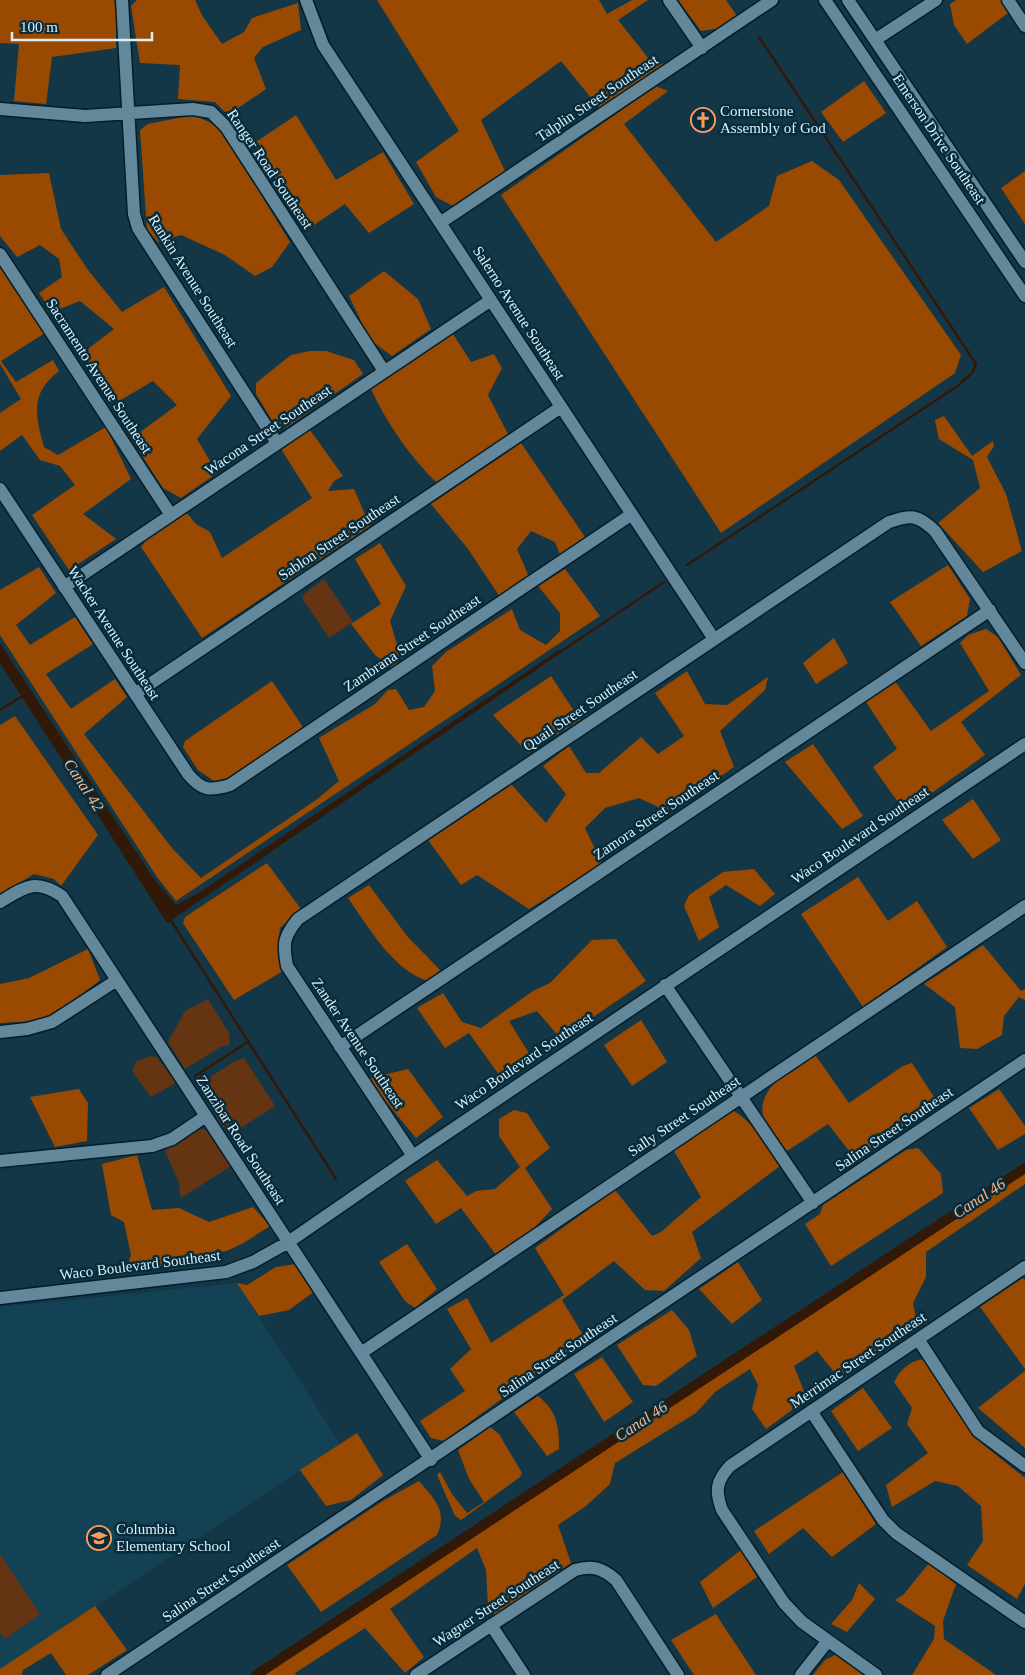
<svg xmlns="http://www.w3.org/2000/svg" width="1025" height="1675" font-family="'Times New Roman',serif">
  <style>
    .built { fill: #144255 }
    .green { fill: #653412 }
    .forest { fill: #9a4a00 }
    .water { fill: #321806 }
    .lines { fill: none; stroke-linecap: round; stroke-linejoin: round }
    .stream { stroke: #321806; stroke-width: 2.5 }
    .canal { stroke: #321806; stroke-width: 10 }
    .minor-casing { stroke: #031d29; stroke-width: 15 }
    .minor { stroke: #64889b; stroke-width: 12 }
    .labels { text-anchor: middle; dominant-baseline: central; stroke-width: 5; stroke-linejoin: round; paint-order: stroke }
    .street-label { font-size: 15px; fill: #dceffa; stroke: #072d3c }
    .poi-label { font-size: 15px; fill: #dceffa; stroke: #072d3c; text-anchor: start }
    .water-label { font-size: 16px; font-style: italic; fill: #f8b58c; stroke: #072d3c }
  </style>
  <rect width="100%" height="100%" fill="#133747"/>
  <path class="built" d="M 237,1283 L 340,1444 L 0,1669 L 0,1307 Z"/>
  <path class="green" d="M 324,579 L 353,622 L 329,638 L 302,598 L 304,594 Z
    M 208,999 L 229,1033 L 230,1045 L 221,1047 L 185,1069 L 168,1042 L 185,1011 Z
    M 150,1056 L 157,1057 L 176,1083 L 151,1097 L 132,1071 L 137,1061 Z
    M 244,1058 L 275,1106 L 230,1135 L 218,1121 L 200,1084 L 235,1061 Z
    M 203,1129 L 213,1133 L 231,1166 L 181,1198 L 179,1183 L 165,1151 L 196,1130 Z
    M 0,1554 L 40,1614 L 5,1639 L 0,1632 Z"/>
  <path class="forest" d="M 0,0 L 113,0 L 116,2 L 116,48 L 52,57 L 46,104 L 14,101 L 19,44 L 0,43 Z
    M 137,0 L 195,0 L 203,17 L 222,44 L 244,32 L 252,18 L 298,3 L 301,30 L 263,47 L 254,58 L 266,89 L 228,115 L 215,102 L 178,99 L 180,65 L 140,63 L 131,6 Z
    M 377,0 L 599,0 L 607,14 L 632,0 L 648,0 L 618,20 L 649,59 L 663,64 L 600,109 L 561,61 L 481,120 L 505,171 L 453,206 L 436,197 L 416,162 L 459,131 Z
    M 678,0 L 726,0 L 737,16 L 721,28 L 701,31 Z
    M 956,0 L 1001,0 L 1008,13 L 967,44 L 954,25 L 950,4 Z
    M 864,81 L 886,113 L 843,142 L 821,112 Z
    M 656,86 L 668,91 L 624,124 L 716,242 L 769,206 L 777,176 L 812,161 L 839,180 L 961,355 L 955,373 L 721,533 L 501,195 Z
    M 193,115 L 209,122 L 221,130 L 290,242 L 272,267 L 255,276 L 225,255 L 181,235 L 158,242 L 147,230 L 140,130 L 148,124 Z
    M 296,115 L 336,180 L 383,152 L 414,204 L 369,233 L 345,204 L 308,229 L 253,144 Z
    M 1025,171 L 1025,224 L 1001,188 Z
    M 49,173 L 61,229 L 88,270 L 122,312 L 164,287 L 231,396 L 197,439 L 217,473 L 181,498 L 163,488 L 131,439 L 177,405 L 153,381 L 119,401 L 80,355 L 114,329 L 80,301 L 52,312 L 39,293 L 62,277 L 59,259 L 40,245 L 17,257 L 0,236 L 0,175 Z
    M 0,263 L 45,333 L 1,361 L 16,382 L 53,360 L 59,371 C 30,393 35,415 44,447 L 58,455 L 106,427 L 131,479 L 83,514 L 116,539 L 69,570 L 32,515 L 75,485 L 60,466 L 40,460 L 22,435 L 0,451 L 0,413 L 21,399 L 0,364 Z
    M 384,271 L 418,299 L 431,329 L 392,356 L 370,340 L 349,296 Z
    M 453,334 L 471,362 L 494,354 L 502,368 L 488,395 L 508,434 L 438,484 C 411,458 387,424 371,389 Z
    M 310,351 L 326,351 L 354,360 L 363,374 L 287,427 L 276,427 L 256,394 L 256,383 L 291,355 Z
    M 944,416 L 972,456 L 993,441 L 994,446 L 987,457 L 1006,494 L 1022,551 L 983,572 L 938,523 L 980,488 L 973,460 L 939,439 L 935,420 Z
    M 310,430 L 343,476 L 334,481 L 328,491 L 354,489 L 370,526 L 202,638 L 141,547 L 147,539 L 186,512 L 196,524 L 210,532 L 222,558 L 312,498 L 281,449 Z
    M 521,443 L 585,537 L 560,555 L 555,542 L 531,531 L 517,549 L 529,577 L 500,597 L 468,549 L 431,504 Z
    M 380,543 L 406,586 L 390,621 L 401,658 L 392,668 L 375,655 L 351,624 L 381,604 L 355,559 Z
    M 948,565 L 970,599 L 967,616 L 921,646 L 890,602 Z
    M 39,567 L 56,593 L 16,625 L 30,645 L 75,617 L 93,644 L 46,674 L 71,709 L 115,679 L 127,697 L 84,734 L 172,848 L 201,878 L 316,800 L 339,781 L 319,738 L 375,704 L 388,690 L 396,689 L 409,710 L 424,707 L 435,691 L 432,666 L 446,652 L 512,609 L 520,630 L 546,645 L 560,631 L 560,613 L 538,586 L 565,569 L 600,616 L 176,901 L 157,877 L 0,635 L 0,590 Z
    M 986,629 L 998,637 L 1021,675 L 961,722 L 985,755 L 905,812 L 873,767 L 897,749 L 866,702 L 894,680 L 931,731 L 989,691 L 960,643 L 968,635 Z
    M 834,638 L 848,663 L 816,684 L 803,663 Z
    M 687,671 L 705,704 L 727,705 L 768,677 L 765,690 L 720,731 L 734,767 L 669,812 L 639,798 L 605,808 L 585,828 L 602,864 L 529,909 L 477,875 L 461,885 L 428,840 L 511,784 L 546,823 L 566,794 L 543,766 L 569,746 L 586,773 L 599,773 L 641,737 L 658,754 L 684,736 L 655,693 Z
    M 551,676 L 580,720 L 528,753 L 493,715 Z
    M 272,681 L 303,727 L 233,777 L 214,781 L 198,770 L 183,747 L 185,741 Z
    M 15,716 L 98,835 L 61,886 L 54,879 L 34,874 L 0,895 L 0,725 Z
    M 813,744 L 863,816 L 842,829 L 785,762 Z
    M 973,799 L 1001,840 L 973,859 L 942,820 Z
    M 267,863 L 301,909 L 280,928 L 278,949 L 283,971 L 234,1000 L 183,923 L 185,917 Z
    M 754,869 L 775,894 L 760,906 L 726,885 L 709,897 L 719,927 L 699,941 L 684,906 L 689,895 L 723,872 Z
    M 858,877 L 888,921 L 917,901 L 947,947 L 863,1007 L 801,914 Z
    M 369,885 L 407,936 L 440,970 L 429,981 C 395,973 367,925 348,898 Z
    M 616,939 L 646,981 L 561,1039 L 537,1011 L 509,1021 L 530,1055 L 500,1076 L 469,1033 L 445,1048 L 417,1008 L 443,993 L 462,1022 L 481,1028 L 533,991 L 550,983 L 592,940 Z
    M 983,945 L 1021,991 L 1025,989 L 1025,1000 L 1019,997 L 1004,1016 L 1002,1035 L 977,1049 L 960,1048 L 955,1007 L 924,984 Z
    M 88,949 L 100,980 L 57,1013 L 34,1021 L 0,1023 L 0,984 L 29,978 Z
    M 641,1020 L 667,1062 L 632,1086 L 604,1045 Z
    M 814,1053 L 849,1103 L 903,1066 L 912,1063 L 938,1103 L 857,1161 L 828,1124 L 787,1151 C 781,1143 765,1124 763,1116 C 757,1087 794,1066 814,1053 Z
    M 408,1069 L 443,1117 L 416,1138 L 367,1079 Z
    M 79,1089 L 88,1103 L 87,1141 L 55,1147 L 30,1097 Z
    M 999,1089 L 1025,1126 L 1025,1134 L 998,1150 L 969,1108 Z
    M 514,1110 L 527,1113 L 550,1148 L 525,1168 L 552,1209 L 534,1228 L 497,1256 L 461,1208 L 436,1224 L 405,1181 L 437,1160 L 467,1196 L 476,1191 L 495,1189 L 520,1167 L 499,1136 L 499,1119 Z
    M 732,1110 C 755,1123 766,1145 780,1166 L 692,1232 L 701,1258 L 664,1291 L 645,1290 L 614,1261 L 562,1300 L 585,1338 L 444,1441 L 431,1438 L 420,1421 L 465,1391 L 450,1369 L 471,1349 L 447,1309 L 467,1298 L 491,1343 L 564,1295 L 535,1248 L 615,1190 L 652,1236 L 661,1232 L 701,1197 L 674,1151 Z
    M 918,1148 L 941,1174 L 943,1193 L 831,1266 L 805,1224 L 820,1214 L 823,1205 L 906,1150 Z
    M 137,1155 L 152,1210 L 179,1208 L 209,1222 L 253,1207 L 270,1226 C 258,1233 246,1243 233,1248 C 210,1259 151,1270 127,1268 L 131,1255 L 124,1222 L 111,1215 L 102,1164 Z
    M 1025,1172 L 1025,1184 L 926,1252 L 926,1277 L 913,1303 L 917,1323 L 840,1379 L 817,1351 L 794,1366 L 807,1399 L 766,1429 L 752,1409 L 758,1385 L 750,1369 L 716,1391 L 696,1413 L 615,1463 L 610,1484 L 586,1506 L 558,1525 L 571,1563 L 495,1616 L 488,1605 L 486,1570 L 477,1548 L 390,1609 L 424,1657 L 405,1673 L 365,1628 L 295,1673 L 296,1675 L 262,1675 Z
    M 407,1244 L 437,1289 L 415,1308 L 405,1301 L 379,1262 Z
    M 738,1262 L 762,1300 L 732,1324 L 699,1289 Z
    M 296,1264 L 315,1291 L 289,1310 L 259,1316 L 237,1283 L 247,1285 L 276,1267 Z
    M 1023,1278 L 1025,1281 L 1025,1369 L 980,1307 Z
    M 672,1310 L 689,1330 L 697,1356 L 656,1386 L 643,1385 L 617,1345 Z
    M 602,1357 L 633,1402 L 604,1422 L 574,1374 Z
    M 923,1359 L 980,1442 L 1025,1478 L 1025,1584 L 1017,1599 L 967,1565 L 983,1541 L 981,1506 L 958,1486 L 935,1481 L 892,1507 L 886,1485 L 928,1453 L 907,1424 L 912,1408 L 894,1382 C 901,1369 908,1362 923,1359 Z
    M 1025,1371 L 1025,1448 L 978,1408 Z
    M 863,1388 L 892,1428 L 858,1451 L 831,1411 Z
    M 538,1396 C 557,1411 559,1426 559,1449 L 547,1456 L 514,1412 Z
    M 490,1427 L 499,1434 L 522,1473 L 520,1477 L 461,1520 L 455,1516 L 437,1475 L 440,1472 L 452,1494 L 467,1513 L 484,1502 L 469,1479 L 458,1450 Z
    M 357,1433 L 383,1475 L 351,1500 L 326,1506 L 300,1470 Z
    M 843,1472 L 876,1524 L 832,1557 L 803,1528 L 769,1554 L 754,1531 Z
    M 419,1481 C 434,1499 448,1510 437,1535 L 321,1612 L 287,1565 L 381,1502 Z
    M 741,1550 L 757,1577 L 713,1608 L 700,1582 Z
    M 929,1563 L 956,1584 L 943,1621 L 944,1639 L 996,1675 L 912,1675 L 934,1639 L 935,1626 L 895,1600 L 904,1594 Z
    M 859,1583 L 875,1599 L 847,1632 L 831,1624 L 852,1600 Z
    M 95,1606 L 127,1650 L 88,1675 L 66,1675 L 51,1653 L 23,1670 L 22,1675 L 0,1675 L 0,1669 Z
    M 716,1614 L 719,1619 L 756,1675 L 694,1675 L 671,1640 Z
    M 837,1654 L 864,1672 L 862,1675 L 813,1675 L 825,1660 Z"/>
  <path class="water" d="M 0,643 L 154,879 L 176,905 L 200,892 L 559,650 L 561,653 L 167,923 L 0,663 Z"/>
  <g class="lines">
    <path class="stream" d="M 687,565 L 959,385 L 973,372 L 976,364 L 759,37
      M 557,654 L 664,582
      M 0,710 L 24,695
      M 170,919 L 336,1179
      M 195,1076 L 248,1042"/>
    <path class="canal" d="M 256,1675 L 1025,1168"/>
    <defs>
      <path id="minor" d="M 122,0 L 134,214 L 138,228 L 277,443
        M 306,0 L 323,45 L 714,639
        M 669,0 L 702,48
        M 825,0 L 1025,296
        M 848,0 L 1025,262
        M 1008,0 L 1025,26
        M 875,40 L 936,0
        M 0,109 L 85,116 L 193,109 L 211,112 L 226,127 L 384,371
        M 440,223 L 772,0
        M 0,254 L 171,515
        M 0,489 L 188,774 C 202,791 210,791 230,785 L 632,514
        M 64,587 L 491,300
        M 135,694 L 561,407
        M 0,902 C 25,887 35,878 62,896 L 431,1460
        M 665,985 L 813,1203
        M 0,1032 L 27,1029 L 52,1022 L 117,980
        M 340,1047 L 990,610
        M 413,1156 L 287,966 C 283,944 283,937 298,919 L 889,522 C 911,515 917,514 935,531 L 1025,663
        M 0,1161 L 152,1146 L 172,1139 L 206,1116
        M 0,1298 L 226,1272 L 253,1262 L 287,1243 L 413,1156 L 1025,744
        M 918,1339 L 978,1431 L 1025,1466
        M 361,1353 L 1025,906
        M 811,1411 L 883,1520 L 896,1533 L 1025,1622
        M 491,1625 L 524,1675
        M 107,1675 L 1025,1060
        M 416,1675 L 575,1570 C 592,1565 602,1568 616,1580 L 678,1675
        M 801,1675 L 827,1642
        M 876,1675 L 802,1622 L 784,1603 L 722,1510 C 715,1491 716,1481 730,1466 L 1025,1267"/>
    </defs>
    <use href="#minor" class="minor-casing"/>
    <use href="#minor" class="minor"/>
  </g>
  <defs>
    <symbol id="church-ring" viewBox="-11 -11 22 22"><circle r="9.5" fill="#072d3c" stroke="#fe9b59" stroke-width="1.5"/><path d="M-1.2-6h2.4v3.5h3.3v2.4h-3.3V6h-2.4V-.1h-3.3v-2.4h3.3Z" fill="#fe9b59"/></symbol>
    <symbol id="school-ring" viewBox="-11 -11 22 22"><circle r="9.5" fill="#072d3c" stroke="#fe9b59" stroke-width="1.5"/><path d="M0-5L7-2L0 1L-7-2ZM-4 1L0 2.5L4 1V4Q0 6-4 4Z" fill="#fe9b59"/></symbol>
  </defs>
  <g fill-rule="evenodd">
    <use href="#church-ring" x="689" y="106" width="28" height="28"/>
    <use href="#school-ring" x="85" y="1524" width="28" height="28"/>
  </g>
  <g class="labels">
    <g class="street-label">
      <text transform="translate(597 98) rotate(-34)">Talplin Street Southeast</text>
      <text transform="translate(939 139) rotate(56)">Emerson Drive Southeast</text>
      <text transform="translate(270 169) rotate(56)">Ranger Road Southeast</text>
      <text transform="translate(193 281) rotate(58)">Rankin Avenue Southeast</text>
      <text transform="translate(519 313) rotate(57)">Salerno Avenue Southeast</text>
      <text transform="translate(99 376) rotate(57)">Sacramento Avenue Southeast</text>
      <text transform="translate(268 430) rotate(-34)">Wacona Street Southeast</text>
      <text transform="translate(339 537) rotate(-34)">Sablon Street Southeast</text>
      <text transform="translate(114 633) rotate(57)">Wacker Avenue Southeast</text>
      <text transform="translate(412 643) rotate(-34)">Zambrana Street Southeast</text>
      <text transform="translate(580 710) rotate(-34)">Quail Street Southeast</text>
      <text transform="translate(656 815) rotate(-34)">Zamora Street Southeast</text>
      <text transform="translate(860 835) rotate(-34)">Waco Boulevard Southeast</text>
      <text transform="translate(358 1043) rotate(56)">Zander Avenue Southeast</text>
      <text transform="translate(524 1061) rotate(-34)">Waco Boulevard Southeast</text>
      <text transform="translate(684 1116) rotate(-34)">Sally Street Southeast</text>
      <text transform="translate(894 1129) rotate(-34)">Salina Street Southeast</text>
      <text transform="translate(241 1140) rotate(57)">Zanzibar Road Southeast</text>
      <text transform="translate(140 1265) rotate(-7)">Waco Boulevard Southeast</text>
      <text transform="translate(558 1355) rotate(-34)">Salina Street Southeast</text>
      <text transform="translate(858 1360) rotate(-34)">Merrimac Street Southeast</text>
      <text transform="translate(221 1580) rotate(-34)">Salina Street Southeast</text>
      <text transform="translate(496 1603) rotate(-33)">Wagner Street Southeast</text>
    </g>
    <g class="poi-label">
      <text x="720" y="111">Cornerstone<tspan x="720" dy="17">Assembly of God</tspan></text>
      <text x="116" y="1529">Columbia<tspan x="116" dy="17">Elementary School</tspan></text>
    </g>
    <g class="water-label">
      <text transform="translate(84 785) rotate(57)">Canal 42</text>
      <text transform="translate(979 1198) rotate(-33)">Canal 46</text>
      <text transform="translate(641 1421) rotate(-33)">Canal 46</text>
    </g>
  </g>
  <path d="M12 32v8h140v-8" fill="none" stroke="#dceffa" stroke-width="2.5"/>
  <text x="20" y="32" font-size="15" fill="#dceffa" stroke="#072d3c" stroke-width="4" paint-order="stroke">100 m</text>
</svg>
